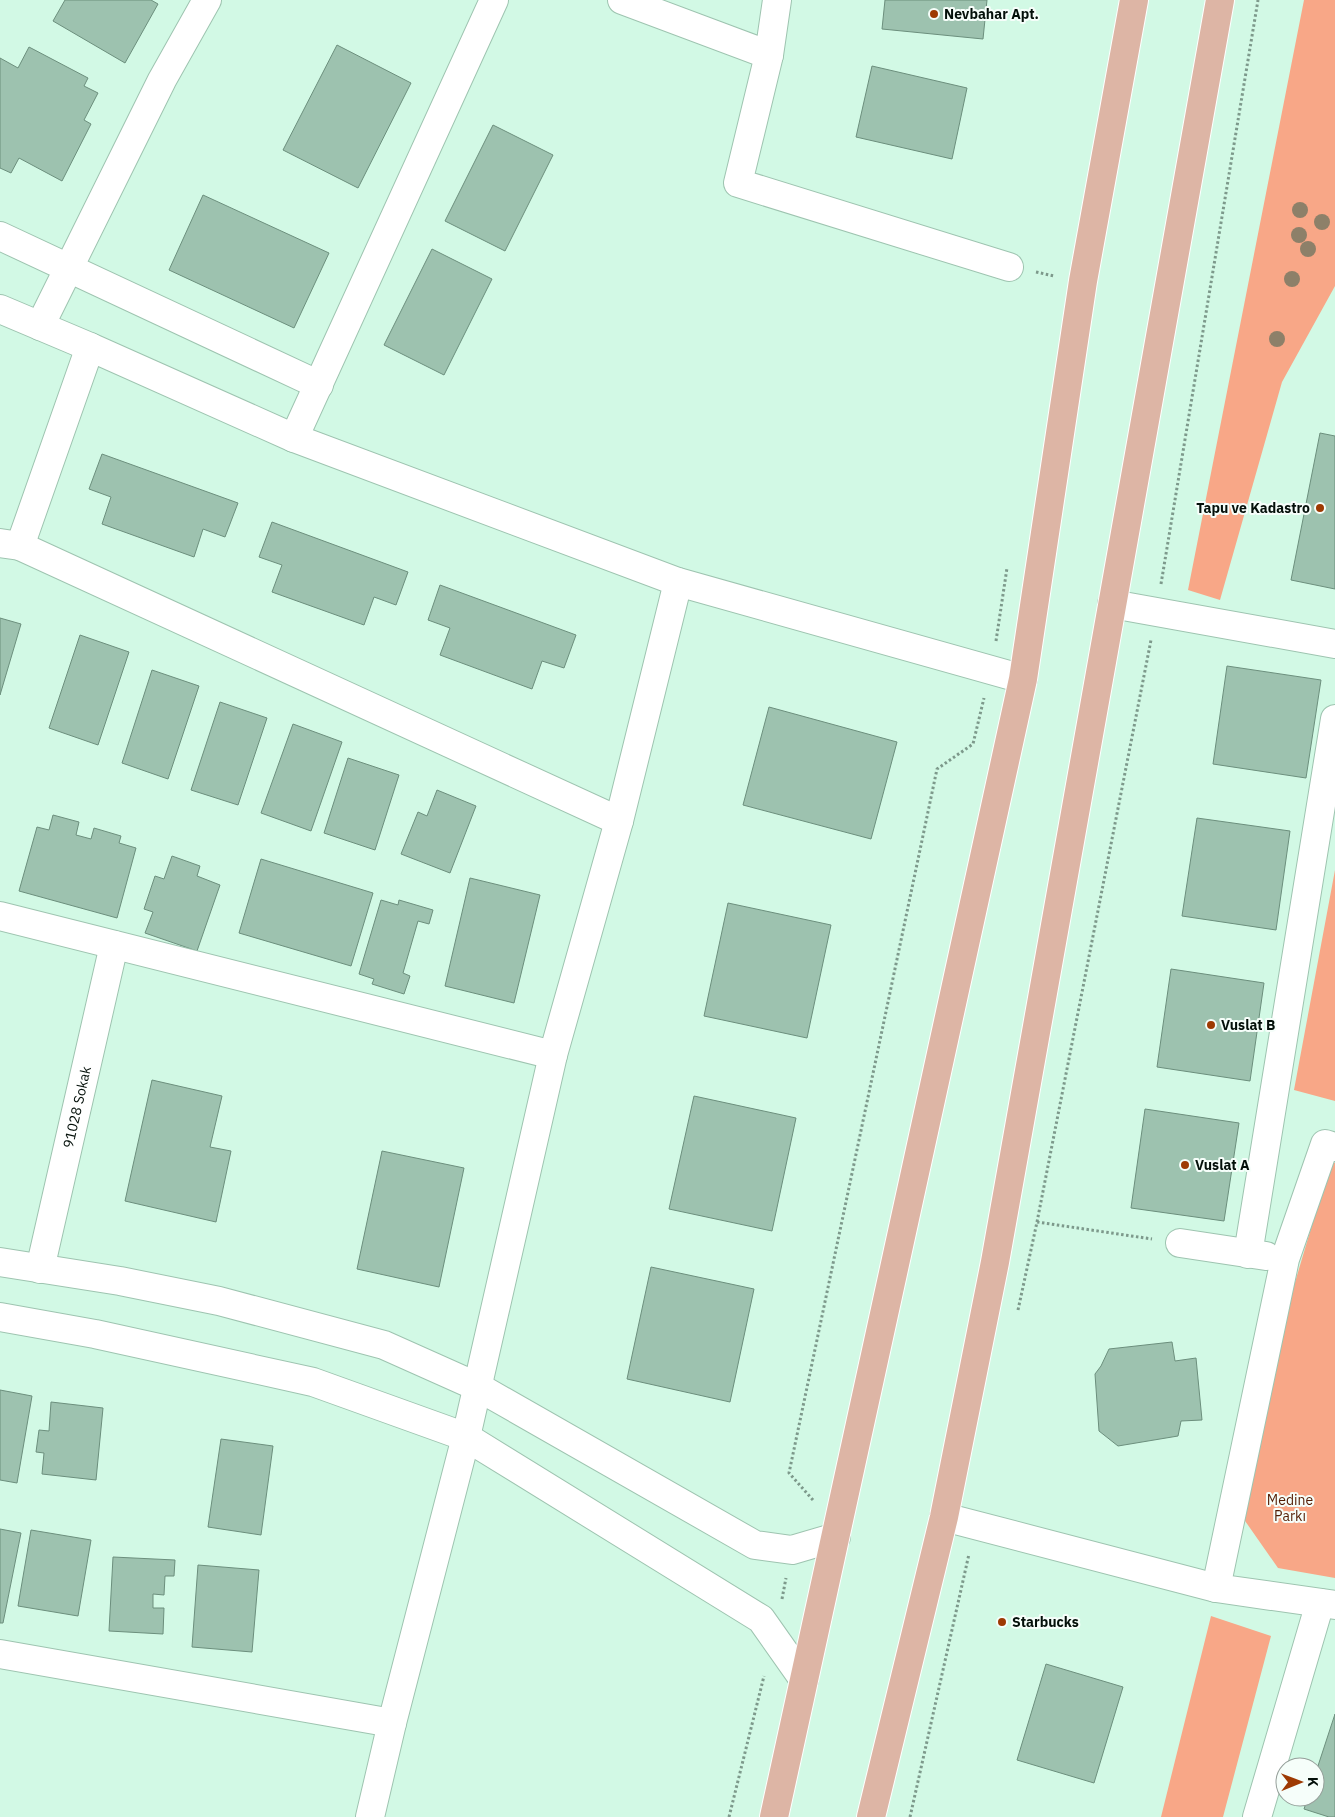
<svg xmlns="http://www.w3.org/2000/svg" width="1335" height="1817" font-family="'IBM Plex Sans',sans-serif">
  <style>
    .green { fill: #f8a787 }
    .building { fill: #9dc2af; stroke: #6c8f7d }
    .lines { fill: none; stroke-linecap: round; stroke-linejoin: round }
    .minor-casing { stroke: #9ec4b0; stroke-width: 30 }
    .major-casing { stroke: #fff; stroke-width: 30 }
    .path { stroke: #7d998b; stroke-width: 3; stroke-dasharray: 2.5 2.5; stroke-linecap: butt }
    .minor { stroke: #fff; stroke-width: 28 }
    .major { stroke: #ddb5a5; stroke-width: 28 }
    .tree { fill: #8d8069 }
    .poi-dot { fill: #9e3a03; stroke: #f6fefa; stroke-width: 2 }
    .labels { text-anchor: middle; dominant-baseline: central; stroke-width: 4; stroke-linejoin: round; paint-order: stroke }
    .poi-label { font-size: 14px; font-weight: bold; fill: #04100a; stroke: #f6fefa; text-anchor: start }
    .street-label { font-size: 14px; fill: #04100a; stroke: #f6fefa }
    .park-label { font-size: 14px; fill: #541d04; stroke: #f6fefa }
  </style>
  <rect width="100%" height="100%" fill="#d2f9e5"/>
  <path class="green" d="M 1304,0 L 1335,0 L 1335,286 L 1282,382 L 1220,600 L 1188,590 Z
    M 1335,870 L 1335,1101 L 1294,1090 Z
    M 1331,1161 L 1335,1163 L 1335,1578 L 1278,1568 L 1243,1518 L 1293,1289 Z
    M 1211,1616 L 1271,1636 L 1223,1817 L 1161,1817 Z"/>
  <path class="building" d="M 65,0 L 151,0 L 158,4 L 125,63 L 53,21 Z
    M 885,0 L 987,0 L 983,39 L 882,29 Z
    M 337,45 L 411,83 L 358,188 L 283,150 Z
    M 29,47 L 88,78 L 84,86 L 98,93 L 84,120 L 91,124 L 62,181 L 19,158 L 11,173 L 0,168 L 0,58 L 18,68 Z
    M 872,66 L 967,88 L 952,159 L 856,137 Z
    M 493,125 L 553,155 L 505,251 L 445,221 Z
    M 203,195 L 329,253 L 294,328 L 169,270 Z
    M 432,249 L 492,279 L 444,375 L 384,345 Z
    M 1320,433 L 1335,436 L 1335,589 L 1291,580 Z
    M 102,454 L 238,503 L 225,537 L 203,529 L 194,557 L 102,524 L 111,497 L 89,489 Z
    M 272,522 L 408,572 L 396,605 L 374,597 L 364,625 L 272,592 L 282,565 L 259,557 Z
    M 440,585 L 576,635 L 564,668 L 542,661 L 532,689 L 440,655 L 450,628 L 428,620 Z
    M 0,618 L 21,624 L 0,695 Z
    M 80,635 L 129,652 L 98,745 L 49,728 Z
    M 1227,666 L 1321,680 L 1306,778 L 1213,764 Z
    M 152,670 L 199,686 L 168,779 L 122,763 Z
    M 220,702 L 267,718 L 238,805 L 191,790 Z
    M 769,707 L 897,742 L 871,839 L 743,805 Z
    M 293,724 L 342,742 L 311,831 L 261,813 Z
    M 348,758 L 399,775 L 375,850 L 324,833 Z
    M 437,790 L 476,806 L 450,873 L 401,854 L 418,812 L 427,816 Z
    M 53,815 L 79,822 L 76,835 L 91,839 L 94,828 L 121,836 L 119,843 L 136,848 L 117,918 L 19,891 L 37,827 L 49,830 Z
    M 1197,818 L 1290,831 L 1276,930 L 1182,916 Z
    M 172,856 L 200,866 L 197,876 L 220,885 L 197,951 L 145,933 L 153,912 L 144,909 L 155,876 L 164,879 Z
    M 261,859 L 373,893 L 351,966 L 239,933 Z
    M 470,878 L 540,895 L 514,1003 L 445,986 Z
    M 381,900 L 398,905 L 399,900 L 433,910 L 429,924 L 418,921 L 403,973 L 410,976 L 404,994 L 372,984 L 374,979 L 359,974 Z
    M 728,903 L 831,925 L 807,1038 L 704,1016 Z
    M 1171,969 L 1264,983 L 1250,1081 L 1157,1067 Z
    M 152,1080 L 222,1096 L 210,1147 L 231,1151 L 216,1222 L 125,1201 Z
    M 694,1096 L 796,1118 L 772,1231 L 669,1209 Z
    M 1145,1109 L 1239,1123 L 1224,1221 L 1131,1208 Z
    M 382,1151 L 464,1168 L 439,1287 L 357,1269 Z
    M 651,1267 L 754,1289 L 730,1402 L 627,1379 Z
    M 1172,1342 L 1175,1361 L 1196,1358 L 1202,1420 L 1181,1421 L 1178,1436 L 1118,1446 L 1099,1431 L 1095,1374 L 1101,1366 L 1109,1349 Z
    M 0,1390 L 32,1396 L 17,1483 L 0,1480 Z
    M 51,1402 L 103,1408 L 96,1480 L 42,1474 L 44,1453 L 36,1452 L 39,1430 L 49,1431 Z
    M 221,1439 L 273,1446 L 261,1535 L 208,1527 Z
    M 0,1529 L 21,1533 L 3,1623 L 0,1623 Z
    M 31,1530 L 91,1540 L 78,1616 L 18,1606 Z
    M 113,1557 L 175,1560 L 174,1576 L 165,1576 L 164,1595 L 153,1594 L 153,1608 L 164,1608 L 163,1634 L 109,1631 Z
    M 198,1565 L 259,1570 L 252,1652 L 192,1647 Z
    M 1046,1664 L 1123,1687 L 1094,1783 L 1017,1760 Z
    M 1335,1714 L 1335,1817 L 1329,1817 L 1304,1809 L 1308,1797 L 1315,1797 L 1315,1775 Z"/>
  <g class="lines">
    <defs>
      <g id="minor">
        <path d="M 622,0 L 769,55 L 777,0"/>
        <path d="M 769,55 L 738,183 L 1009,267"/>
        <path d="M 0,236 L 319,385"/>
        <path d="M 0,309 L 90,347"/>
        <path d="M 40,326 L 162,80 L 207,0"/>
        <path d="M 294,438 L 494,0"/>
        <path d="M 0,543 L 20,546 L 619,821"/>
        <path d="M 20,546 L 90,347 L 294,438 L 678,582 L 1023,679"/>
        <path d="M 1112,604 L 1335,644"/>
        <path d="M 0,916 L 553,1055"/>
        <path d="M 1180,1243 L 1266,1256"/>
        <path d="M 1248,1254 L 1335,719"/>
        <path d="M 0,1262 L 120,1281 L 219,1301 L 384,1345 L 478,1387 L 755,1545 L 792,1550 L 836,1537"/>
        <path id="s1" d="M 40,1269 L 114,945"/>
        <path d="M 0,1317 L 95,1334 L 313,1382 L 466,1437 L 761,1619 L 804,1680"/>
        <path d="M 944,1517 L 1216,1588 L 1335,1605"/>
        <path d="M 1216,1588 L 1285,1259 L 1325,1144 L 1335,1147"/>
        <path d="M 0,1654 L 392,1723"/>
        <path d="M 370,1817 L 392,1723 L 466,1437 L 553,1055 L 619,821 L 678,582"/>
        <path d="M 1257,1817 L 1320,1603"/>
      </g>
      <path id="major" d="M 774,1817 L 1023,679 L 1083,281 L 1134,0
        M 871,1817 L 944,1517 L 995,1262 L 1220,0"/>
    </defs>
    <use href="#minor" class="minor-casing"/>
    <use href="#major" class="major-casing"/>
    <path class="path" d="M 1036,272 L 1054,276
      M 1161,584 L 1258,0
      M 996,641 L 1007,568
      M 1037,1222 L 1152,1239
      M 1018,1310 L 1037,1222 L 1151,640
      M 813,1500 L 789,1473 L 937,769 L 973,744 L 984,698
      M 782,1599 L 786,1578
      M 729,1817 L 764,1676
      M 910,1817 L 969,1554"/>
    <use href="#minor" class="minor"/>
    <use href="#major" class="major"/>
  </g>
  <g class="tree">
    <circle cx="1300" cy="210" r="8"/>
    <circle cx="1322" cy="222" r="8"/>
    <circle cx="1299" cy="235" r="8"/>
    <circle cx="1308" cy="249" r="8"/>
    <circle cx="1292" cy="279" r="8"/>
    <circle cx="1277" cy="339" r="8"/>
  </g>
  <g class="poi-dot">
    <circle cx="934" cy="14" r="5"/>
    <circle cx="1320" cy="508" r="5"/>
    <circle cx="1211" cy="1025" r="5"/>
    <circle cx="1185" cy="1165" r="5"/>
    <circle cx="1002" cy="1622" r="5"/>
  </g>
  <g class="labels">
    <g class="poi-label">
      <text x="944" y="14">Nevbahar Apt.</text>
      <text x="1310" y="508" text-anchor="end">Tapu ve Kadastro</text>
      <text x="1221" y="1025">Vuslat B</text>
      <text x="1195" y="1165">Vuslat A</text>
      <text x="1012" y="1622">Starbucks</text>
    </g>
    <g class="street-label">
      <text stroke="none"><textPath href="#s1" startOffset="166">91028 Sokak</textPath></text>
    </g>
    <g class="park-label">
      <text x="1290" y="1500">Medine<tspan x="1290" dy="16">Parkı</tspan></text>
    </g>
  </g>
  <g transform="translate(1300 1782) rotate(89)"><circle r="24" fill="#f6fefa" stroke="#959f9a"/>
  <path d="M0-4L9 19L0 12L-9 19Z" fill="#9e3a03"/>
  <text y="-8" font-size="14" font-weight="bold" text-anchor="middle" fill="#04100a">K</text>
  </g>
</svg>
